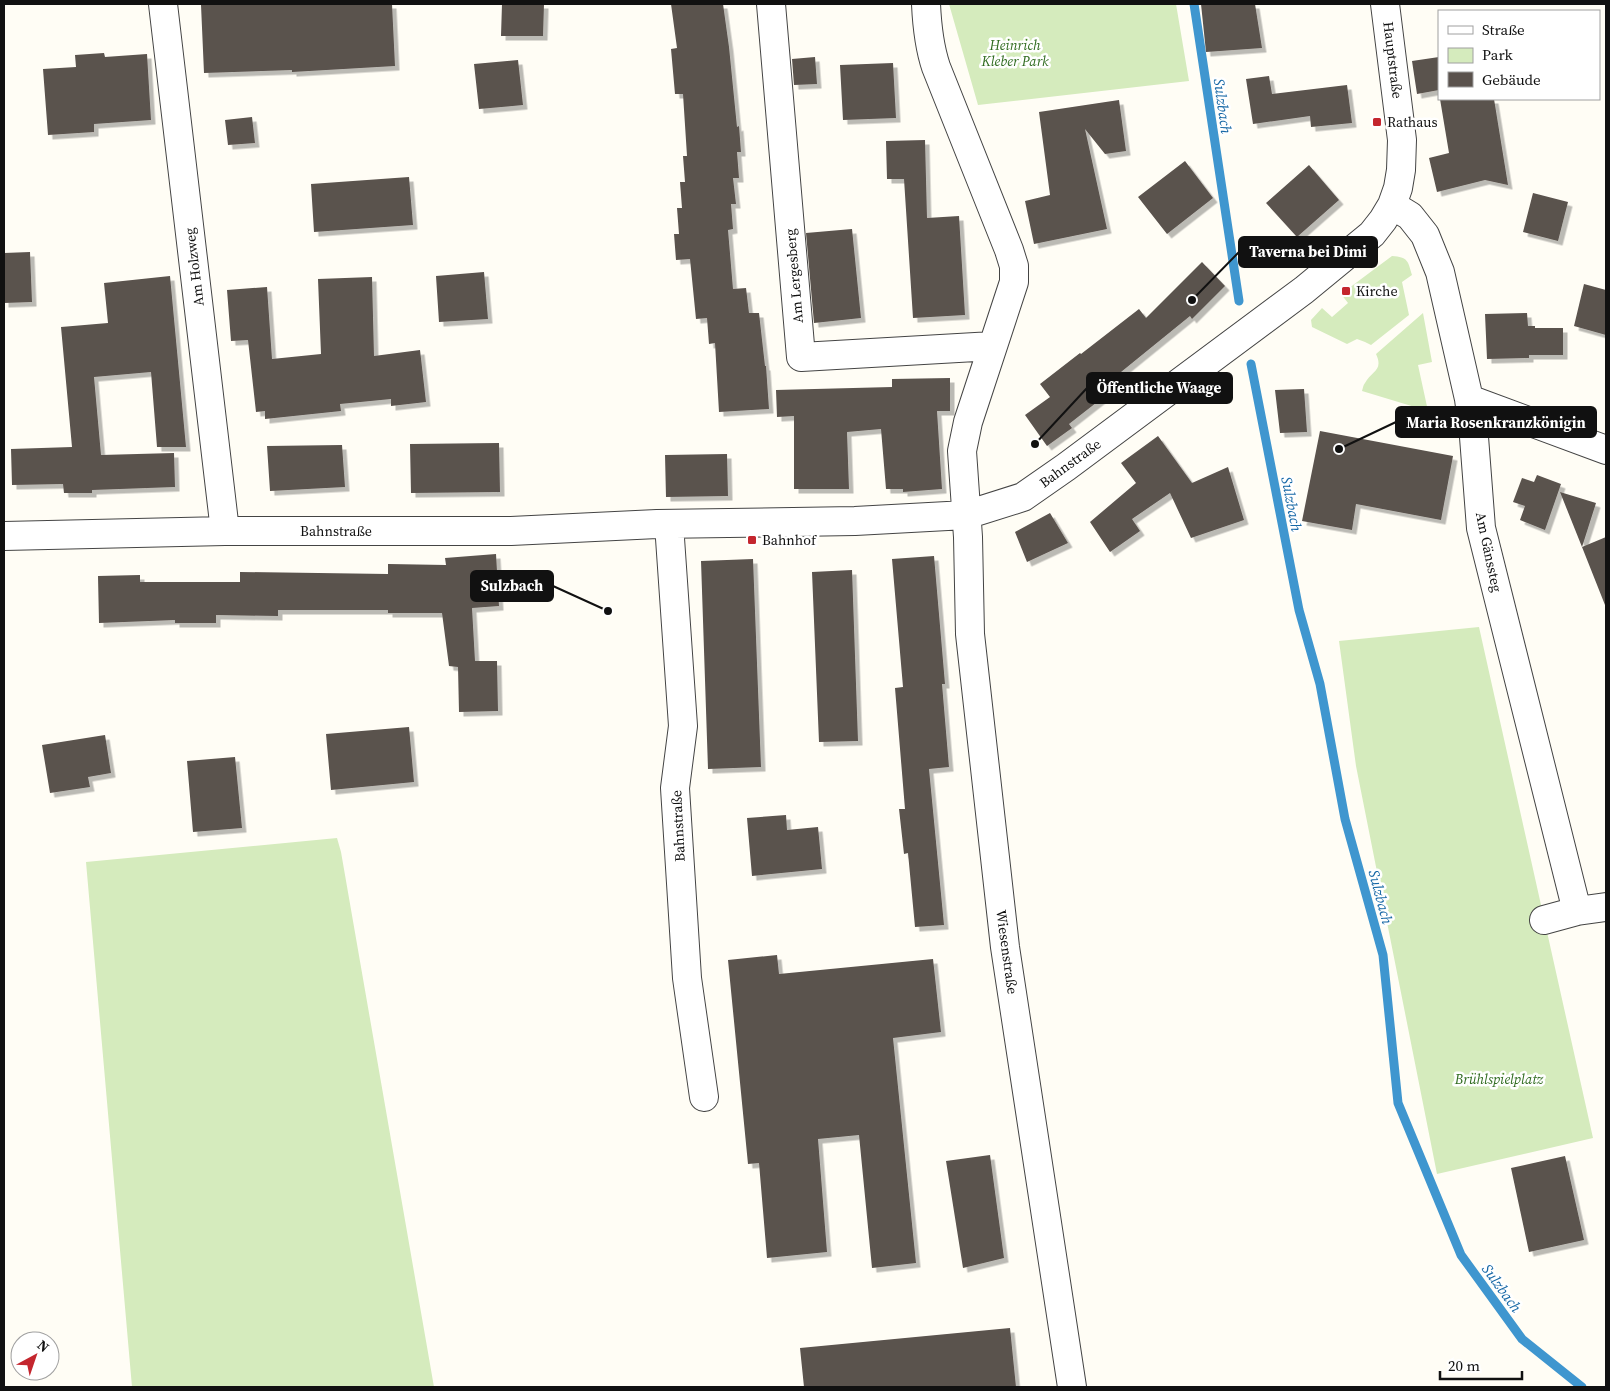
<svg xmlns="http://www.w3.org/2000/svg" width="1610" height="1391" font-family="'Source Serif 4',serif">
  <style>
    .green { fill: #d5ebbd }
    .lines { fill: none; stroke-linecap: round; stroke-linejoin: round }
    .stream { stroke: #3f96cf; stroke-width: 9 }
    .building { fill: #5a524d; filter: url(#shadow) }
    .minor-casing { stroke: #444; stroke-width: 30 }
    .minor { stroke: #fff; stroke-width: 28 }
    .poi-dot { fill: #c4262e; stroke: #fff; stroke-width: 2 }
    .labels { text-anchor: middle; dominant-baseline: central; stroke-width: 5; stroke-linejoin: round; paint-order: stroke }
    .park-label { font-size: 14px; font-style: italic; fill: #2f6b1f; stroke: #fff }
    .street-label { font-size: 14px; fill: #111; stroke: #fff }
    .poi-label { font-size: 14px; fill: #111; stroke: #fff; text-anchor: start }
    .water-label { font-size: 15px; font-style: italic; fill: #1768a6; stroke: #fff }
    .leader { fill: none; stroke: #111; stroke-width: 2 }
    .callout-dot { fill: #111; stroke: #fff; stroke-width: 2 }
    .callout { fill: #111; stroke: #111; stroke-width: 2 }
    .callout-label { font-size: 15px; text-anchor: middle; font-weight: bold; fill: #fff }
  </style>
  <defs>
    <filter id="shadow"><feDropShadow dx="4.5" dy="4.5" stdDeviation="0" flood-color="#0004"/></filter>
  </defs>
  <rect width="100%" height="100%" fill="#fffdf5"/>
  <path class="green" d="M 949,4 L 1176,4 L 1189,81 L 978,105 Z
    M 1392,256 C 1408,257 1408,261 1412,275 L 1402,282 L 1409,315 L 1371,345 L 1365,342 L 1357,339 L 1347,344 L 1312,327 L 1311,320 L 1322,308 L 1332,317 L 1348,303 L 1341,294 Z
    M 1423,313 L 1432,362 L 1418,365 L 1428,411 L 1362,391 C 1363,388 1363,385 1365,383 C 1371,371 1384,371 1376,354 Z
    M 1479,627 L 1593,1138 L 1437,1174 L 1356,766 L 1339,641 Z
    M 337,838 L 341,852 L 434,1387 L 132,1387 L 86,862 Z"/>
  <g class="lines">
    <path class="stream" d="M 1194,4 L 1239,301
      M 1251,364 L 1299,610 L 1320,684 L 1345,819 L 1383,955 L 1398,1103 L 1461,1255 L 1522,1339 L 1582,1387"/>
  </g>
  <path class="building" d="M 234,4 L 392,4 L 395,66 L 292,72 L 292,70 L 204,73 L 201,5 Z
    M 502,4 L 544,4 L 543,36 L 501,36 Z
    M 671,4 L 723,4 L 729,47 L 737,127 L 739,126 L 741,152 L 737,152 L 739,178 L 733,178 L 736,204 L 731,204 L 733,229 L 728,230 L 733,289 L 746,288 L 749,313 L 759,313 L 765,366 L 766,366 L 769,409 L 719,412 L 715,343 L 709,344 L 707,318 L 696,319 L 690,259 L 676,260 L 674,234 L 679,234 L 677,208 L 682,208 L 680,182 L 685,182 L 683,156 L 687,156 L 683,94 L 675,94 L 671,49 L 677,48 Z
    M 1201,4 L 1255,4 L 1262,48 L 1206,52 Z
    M 104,53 L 105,57 L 147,54 L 151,120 L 94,124 L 94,132 L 48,135 L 43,69 L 76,67 L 75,55 Z
    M 815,57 L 817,84 L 794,85 L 792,59 Z
    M 1439,57 L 1439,90 L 1417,94 L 1412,61 Z
    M 518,60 L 523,105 L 479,109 L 474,64 Z
    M 893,63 L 896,118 L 843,120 L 840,65 Z
    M 1269,76 L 1272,94 L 1347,85 L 1352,123 L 1311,127 L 1310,116 L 1253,124 L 1246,79 Z
    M 1440,99 L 1494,99 L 1508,185 L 1485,180 L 1437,192 L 1429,158 L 1449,153 Z
    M 1119,100 L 1126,151 L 1105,154 L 1085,129 L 1107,229 L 1034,244 L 1025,201 L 1050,195 L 1039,112 Z
    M 252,117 L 255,143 L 228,145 L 225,120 Z
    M 925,140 L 927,218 L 959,216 L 965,315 L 913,318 L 904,179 L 887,179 L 886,141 Z
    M 1185,161 L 1213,198 L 1167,234 L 1138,197 Z
    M 1309,165 L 1339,200 L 1297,237 L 1266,203 Z
    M 409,177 L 413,225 L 314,232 L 311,184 Z
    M 1533,193 L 1568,202 L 1558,241 L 1523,232 Z
    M 852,229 L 861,318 L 814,323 L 806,233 Z
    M 30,252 L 32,302 L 4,303 L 4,253 Z
    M 1202,262 L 1225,286 L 1192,319 L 1190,316 L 1105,385 L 1110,392 L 1069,424 L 1072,428 L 1047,446 L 1025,415 L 1050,397 L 1040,384 L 1080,353 L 1081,354 L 1139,309 L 1146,318 Z
    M 484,272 L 488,319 L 439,322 L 436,276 Z
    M 170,276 L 186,447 L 157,447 L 151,372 L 94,377 L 101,455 L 174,453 L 175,487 L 92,490 L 92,493 L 64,493 L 63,484 L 12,485 L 11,449 L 72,447 L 61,327 L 108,323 L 104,283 Z
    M 372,277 L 374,356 L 420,350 L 426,402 L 391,406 L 391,399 L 340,404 L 341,411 L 265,419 L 265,411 L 256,412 L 248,340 L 231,341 L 227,290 L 267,287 L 272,359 L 321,354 L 318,279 Z
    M 1584,284 L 1606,290 L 1606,335 L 1574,326 Z
    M 1527,313 L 1528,326 L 1535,326 L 1535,328 L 1563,328 L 1563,355 L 1529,355 L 1529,358 L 1487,359 L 1485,314 Z
    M 950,378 L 950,411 L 937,411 L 942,489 L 903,492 L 903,489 L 886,489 L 881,429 L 847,432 L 849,489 L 794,489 L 794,416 L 777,417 L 776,390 L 892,387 L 892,379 Z
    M 1304,389 L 1307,432 L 1280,433 L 1275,390 Z
    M 1320,431 L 1453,456 L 1441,520 L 1356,504 L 1352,530 L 1302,521 Z
    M 1158,436 L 1192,483 L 1228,467 L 1244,520 L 1191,538 L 1170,493 L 1132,519 L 1140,531 L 1110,552 L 1090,522 L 1136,483 L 1121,463 Z
    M 499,443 L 500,492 L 411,493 L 410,444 Z
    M 342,445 L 345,487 L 270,491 L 267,446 Z
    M 727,454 L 728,496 L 666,497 L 665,455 Z
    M 1537,475 L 1561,484 L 1545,530 L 1520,520 L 1525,506 L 1513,502 L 1522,478 L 1534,482 Z
    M 1560,492 L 1596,503 L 1582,547 Z
    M 1050,513 L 1068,543 L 1027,562 L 1015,532 Z
    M 1606,537 L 1606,605 L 1605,605 L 1582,547 Z
    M 496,554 L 499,606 L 472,608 L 475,661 L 497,661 L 498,711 L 459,712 L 458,667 L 449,666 L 442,613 L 388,613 L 388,610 L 278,610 L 278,616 L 216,615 L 216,623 L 175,623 L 175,620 L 99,623 L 98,576 L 140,575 L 140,582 L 240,582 L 240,572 L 388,574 L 388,564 L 446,565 L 445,558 Z
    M 934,556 L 945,684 L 942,684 L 949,767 L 929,769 L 944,925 L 915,927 L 908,853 L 904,854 L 899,809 L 905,809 L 895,688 L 903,687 L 892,559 Z
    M 753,559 L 761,767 L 708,769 L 701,561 Z
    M 852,570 L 858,741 L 819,742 L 812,572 Z
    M 409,727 L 414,782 L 331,790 L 326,734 Z
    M 105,735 L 111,773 L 88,777 L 90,787 L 50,793 L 42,745 Z
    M 235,757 L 242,828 L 193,832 L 187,761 Z
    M 786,815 L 787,830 L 818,827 L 822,869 L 752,876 L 747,818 Z
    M 777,955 L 779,974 L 933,959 L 941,1032 L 893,1038 L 916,1263 L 872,1268 L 859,1135 L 818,1139 L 827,1252 L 767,1258 L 759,1163 L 748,1164 L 728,960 Z
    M 990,1155 L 1004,1258 L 963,1268 L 946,1161 Z
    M 1565,1156 L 1584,1240 L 1529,1252 L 1511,1168 Z
    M 1010,1328 L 1016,1387 L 804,1387 L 800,1348 Z"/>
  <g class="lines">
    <defs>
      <path id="minor" d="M 163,4 L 225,531
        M 771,4 L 801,357 L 993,346
        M 926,4 C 927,26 929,46 936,67 L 1009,250 L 1014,266 L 1014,282 L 968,422 L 962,451 L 968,537 L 970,634 L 1005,947 L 1072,1387
        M 1392,205 L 1410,216 L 1425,235 L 1440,272 L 1469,399 L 1474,437 L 1481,528 L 1577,911
        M 1469,399 L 1606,450
        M 669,524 L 683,726 L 675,788 L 687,978 L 704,1097
        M 4,536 L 225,531 L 511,531 L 657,524 L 855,521 L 966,515 L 1023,497 L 1066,467 L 1304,290 L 1372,234 L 1383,220 L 1392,205 L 1398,188 L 1401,170 L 1402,140 L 1385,4
        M 1544,920 L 1577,911 L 1606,907"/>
    </defs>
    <use href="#minor" class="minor-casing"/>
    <use href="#minor" class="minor"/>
  </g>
  <g class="poi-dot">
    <rect x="1372" y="117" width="10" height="10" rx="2.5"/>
    <rect x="1341" y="286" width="10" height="10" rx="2.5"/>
    <rect x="747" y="535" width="10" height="10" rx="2.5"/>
  </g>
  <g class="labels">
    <g class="park-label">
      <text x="1015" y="45">Heinrich<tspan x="1015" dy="16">Kleber Park</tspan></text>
      <text x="1499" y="1079">Brühlspielplatz</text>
    </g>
    <g class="street-label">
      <text transform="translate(1393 60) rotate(83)">Hauptstraße</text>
      <text transform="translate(194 267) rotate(-97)">Am Holzweg</text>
      <text transform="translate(794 276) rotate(-95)">Am Lergesberg</text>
      <text transform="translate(1070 463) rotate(-36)">Bahnstraße</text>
      <text x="336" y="531">Bahnstraße</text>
      <text transform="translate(1489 552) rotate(78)">Am Gänssteg</text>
      <text transform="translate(678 826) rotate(-93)">Bahnstraße</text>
      <text transform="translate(1007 952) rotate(82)">Wiesenstraße</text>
    </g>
    <g class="poi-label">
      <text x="1387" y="122">Rathaus</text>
      <text x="1356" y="291">Kirche</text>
      <text x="762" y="540">Bahnhof</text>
    </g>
    <g class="water-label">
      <text transform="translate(1223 106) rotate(82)">Sulzbach</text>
      <text transform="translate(1292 504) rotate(79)">Sulzbach</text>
      <text transform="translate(1381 897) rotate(75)">Sulzbach</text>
      <text transform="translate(1502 1288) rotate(54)">Sulzbach</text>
    </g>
  </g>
  <path class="leader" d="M1192 300L1239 252M1035 444L1087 388M1339 449L1396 422M608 611L553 586"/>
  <g class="callout-dot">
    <circle cx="1192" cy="300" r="5"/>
    <circle cx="1035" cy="444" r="5"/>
    <circle cx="1339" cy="449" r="5"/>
    <circle cx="608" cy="611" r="5"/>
  </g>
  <g class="callout">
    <rect x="1239" y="237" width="138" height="30" rx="5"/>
    <rect x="1087" y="373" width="145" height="30" rx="5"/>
    <rect x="1396" y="407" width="200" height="30" rx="5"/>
    <rect x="471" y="571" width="82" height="30" rx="5"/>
  </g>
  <g class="callout-label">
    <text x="1308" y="257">Taverna bei Dimi</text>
    <text x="1159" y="393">Öffentliche Waage</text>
    <text x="1496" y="428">Maria Rosenkranzkönigin</text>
    <text x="512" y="591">Sulzbach</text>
  </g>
  <rect width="1610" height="1391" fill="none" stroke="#111111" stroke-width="10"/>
  <rect x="1438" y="10" width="162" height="90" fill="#ffffff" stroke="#a0a0a0"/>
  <rect x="1448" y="26" width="25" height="8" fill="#ffffff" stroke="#a0a0a0"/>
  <text x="1482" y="35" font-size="15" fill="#111111">Straße</text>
  <rect x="1448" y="48" width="25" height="15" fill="#d5ebbd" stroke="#a0a0a0"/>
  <text x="1482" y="60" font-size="15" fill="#111111">Park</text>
  <rect x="1448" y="72" width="25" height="15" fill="#5a524d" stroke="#a0a0a0"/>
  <text x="1482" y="85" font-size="15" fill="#111111">Gebäude</text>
  <g transform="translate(35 1356) rotate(40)"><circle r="24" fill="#ffffff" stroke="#a0a0a0"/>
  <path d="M0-4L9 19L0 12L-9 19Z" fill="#c4262e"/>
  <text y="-8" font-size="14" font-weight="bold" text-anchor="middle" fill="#111111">N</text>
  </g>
  <path d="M1440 1371v8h82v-8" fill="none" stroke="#111111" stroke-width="2.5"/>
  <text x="1448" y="1371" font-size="15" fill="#111111" stroke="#ffffff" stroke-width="4" paint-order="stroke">20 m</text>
</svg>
